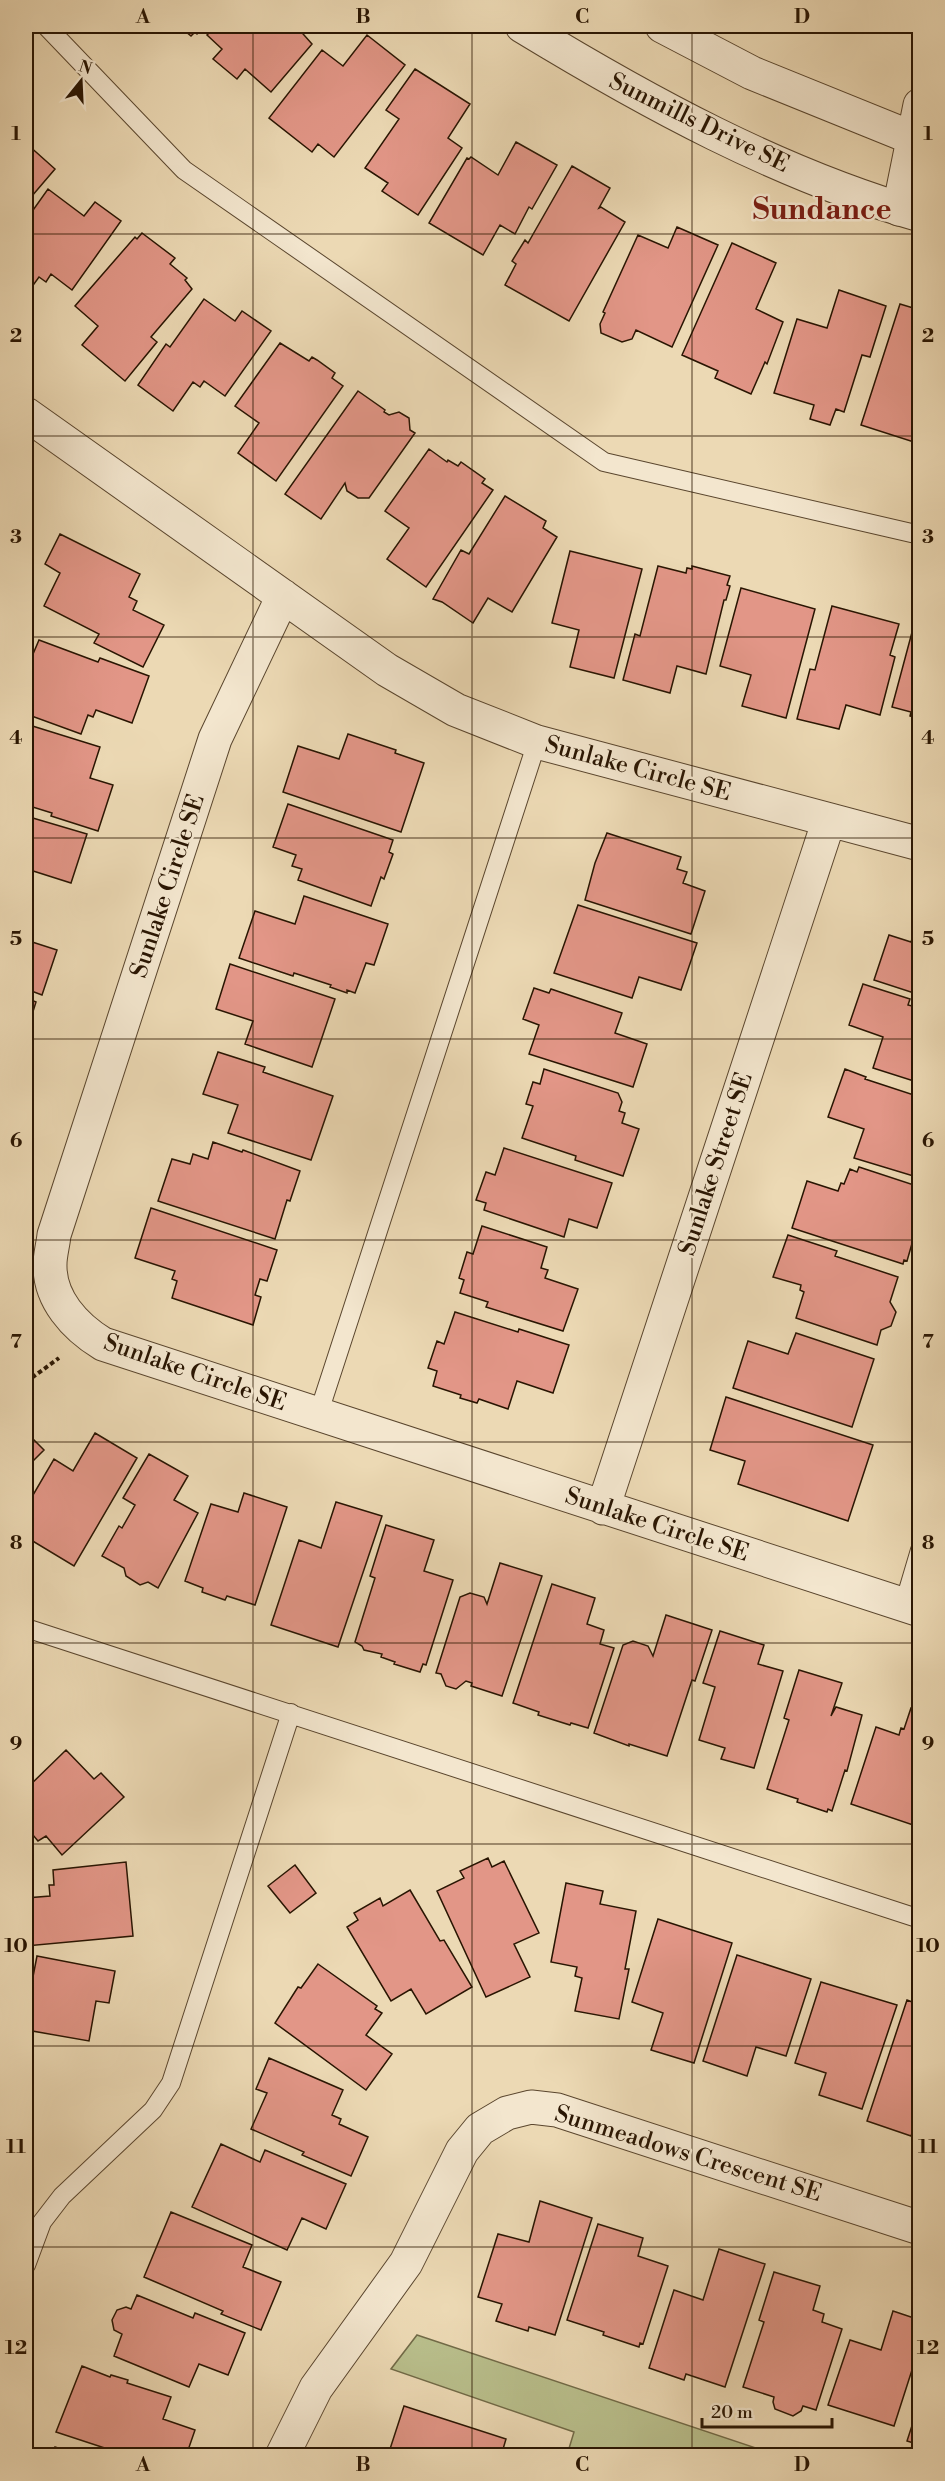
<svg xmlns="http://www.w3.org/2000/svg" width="945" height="2481" font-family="'Libre Bodoni',serif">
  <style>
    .green { fill: #b9bf8c; stroke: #716a47; stroke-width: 1.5 }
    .building { fill: #e29687; stroke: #291502; stroke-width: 1.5 }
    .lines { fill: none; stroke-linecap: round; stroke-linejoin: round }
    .service-casing { stroke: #5a462e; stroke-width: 20 }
    .minor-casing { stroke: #5a462e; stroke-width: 35 }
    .tertiary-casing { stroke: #5a462e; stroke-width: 35 }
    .path { stroke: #291502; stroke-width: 4; stroke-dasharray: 4.5 3; stroke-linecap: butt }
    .service { stroke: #f3e6ce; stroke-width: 18 }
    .minor { stroke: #f3e6ce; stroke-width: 33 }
    .tertiary { stroke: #f3e6ce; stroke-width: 33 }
    .grid { fill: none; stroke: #291502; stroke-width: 1.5; stroke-opacity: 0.55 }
    .labels { text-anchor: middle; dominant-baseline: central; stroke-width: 5; stroke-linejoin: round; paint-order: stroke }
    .street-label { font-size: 24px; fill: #291502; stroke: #f3e6ce }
    .district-label { font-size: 30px; font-weight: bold; fill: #7a1f14; stroke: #f3e6ce }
    .neatline { fill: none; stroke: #291502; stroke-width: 2 }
    .grid-label { font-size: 20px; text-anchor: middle; font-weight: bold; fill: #291502 }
  </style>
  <rect width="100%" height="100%" fill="#ecd9b4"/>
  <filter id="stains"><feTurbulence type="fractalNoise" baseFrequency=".00333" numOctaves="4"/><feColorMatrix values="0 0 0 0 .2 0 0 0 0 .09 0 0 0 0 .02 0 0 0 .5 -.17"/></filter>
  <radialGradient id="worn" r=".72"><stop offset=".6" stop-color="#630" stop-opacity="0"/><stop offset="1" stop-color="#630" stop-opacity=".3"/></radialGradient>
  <path class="green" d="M 417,2335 L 777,2455 L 567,2455 L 574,2432 L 391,2369 Z"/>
  <path class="building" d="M 179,26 L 205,26 L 197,34 L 195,32 L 191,36 Z
    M 216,26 L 296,26 L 312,44 L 271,92 L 245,69 L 237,79 L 213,59 L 222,49 L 207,35 Z
    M 367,35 L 405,65 L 334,157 L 318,144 L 312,152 L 269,118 L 322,50 L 343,66 Z
    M 415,69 L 470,104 L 448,138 L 462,148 L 418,215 L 382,191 L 388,183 L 365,168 L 399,119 L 386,110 Z
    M 516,142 L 557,165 L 532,209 L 529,207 L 515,234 L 500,225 L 483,255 L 429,223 L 467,158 L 469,159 L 471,157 L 498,175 Z
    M 27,144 L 55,169 L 26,203 L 26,145 Z
    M 572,166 L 610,188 L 599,208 L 601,207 L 625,222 L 569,321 L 505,285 L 516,264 L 512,261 L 525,240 L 528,243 Z
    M 48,189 L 84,216 L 95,202 L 121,221 L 72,290 L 51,274 L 46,282 L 39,277 L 26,295 L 26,220 Z
    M 677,227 L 718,245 L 672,347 L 636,330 L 632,339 L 622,342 L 601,333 L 600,324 L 605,313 L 603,312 L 638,235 L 668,248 Z
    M 142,233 L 175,258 L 170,264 L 187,278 L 185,280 L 192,289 L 151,337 L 157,342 L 125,381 L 82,345 L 98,326 L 75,306 L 135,237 L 137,239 Z
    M 732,243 L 776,263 L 756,309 L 783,322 L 767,364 L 765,362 L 751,394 L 715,378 L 718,371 L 682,355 Z
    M 839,290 L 886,306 L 870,357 L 862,355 L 844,412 L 836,409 L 830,425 L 810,419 L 814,405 L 774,393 L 797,319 L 827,328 Z
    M 204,299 L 235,321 L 242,311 L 271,331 L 225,396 L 204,381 L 200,387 L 193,382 L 173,411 L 138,385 L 166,344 L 170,347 Z
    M 900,304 L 920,310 L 920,444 L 861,425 Z
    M 280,343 L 309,361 L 312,357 L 317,360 L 335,373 L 332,378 L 343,386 L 276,481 L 238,453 L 259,423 L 235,406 Z
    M 358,391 L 385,410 L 384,412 L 389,415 L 399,412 L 409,418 L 410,430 L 415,433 L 369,498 L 358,498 L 347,491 L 345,483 L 321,519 L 285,494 Z
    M 429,449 L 447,462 L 448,460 L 458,466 L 461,462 L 485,479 L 482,483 L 493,490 L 426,587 L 387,559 L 409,528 L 385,511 Z
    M 505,496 L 546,521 L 543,528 L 557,537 L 512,612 L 488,598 L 473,623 L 442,602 L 433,599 L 461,550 L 469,554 Z
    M 60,534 L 140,574 L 129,597 L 137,601 L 133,610 L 164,625 L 143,667 L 94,643 L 99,634 L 44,606 L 60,573 L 45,564 Z
    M 570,551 L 642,569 L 614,678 L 570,667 L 579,630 L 552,623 Z
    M 658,566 L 686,573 L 687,568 L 692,569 L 692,566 L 730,576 L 727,585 L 730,586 L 726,600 L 724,600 L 706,674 L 677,666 L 670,693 L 623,680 L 635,634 L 640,636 Z
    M 741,588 L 815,609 L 786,718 L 742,706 L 751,675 L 720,666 Z
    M 832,606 L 899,624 L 890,655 L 895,657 L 880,715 L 846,705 L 839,729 L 797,719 L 810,669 L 815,670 Z
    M 915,621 L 920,623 L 920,719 L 910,716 L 911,712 L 892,707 Z
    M 39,640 L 98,662 L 100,658 L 149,676 L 132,723 L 96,710 L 93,717 L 88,715 L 81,734 L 26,714 L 26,651 L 33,654 Z
    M 920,720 L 920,752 L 912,750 Z
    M 26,724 L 100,747 L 90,778 L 113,785 L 98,831 L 51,816 L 52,813 L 26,805 Z
    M 348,734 L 396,750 L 395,753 L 424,763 L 401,832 L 283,792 L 298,746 L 339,759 Z
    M 288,804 L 393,840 L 389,852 L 393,854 L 384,879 L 381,877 L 371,906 L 298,880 L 302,869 L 292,866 L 296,855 L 273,847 Z
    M 26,816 L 87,834 L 71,883 L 30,870 L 26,885 Z
    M 607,833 L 681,857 L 677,869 L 687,872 L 683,883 L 705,891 L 691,934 L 585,900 L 595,863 Z
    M 304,896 L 388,924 L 374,965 L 366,963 L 355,993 L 347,990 L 347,993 L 330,987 L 331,985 L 294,973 L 293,976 L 239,958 L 255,911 L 295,924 Z
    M 578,905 L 697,943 L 681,990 L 639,977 L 632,998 L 554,973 Z
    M 920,914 L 920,995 L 874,980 L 889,935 L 911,942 Z
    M 26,940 L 57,950 L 42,995 L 26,989 Z
    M 230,964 L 335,999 L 312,1067 L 245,1044 L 253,1021 L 216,1009 Z
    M 863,984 L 910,999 L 908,1005 L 920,1008 L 920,1083 L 873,1068 L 883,1037 L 849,1025 Z
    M 534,988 L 549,993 L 551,989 L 622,1013 L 615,1033 L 647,1044 L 633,1087 L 529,1054 L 539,1025 L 523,1019 Z
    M 26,998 L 36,1002 L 26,1034 Z
    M 218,1052 L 265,1067 L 263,1072 L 333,1096 L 311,1160 L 228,1133 L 238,1105 L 203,1094 Z
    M 544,1069 L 618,1093 L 622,1102 L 619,1111 L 625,1113 L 622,1123 L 639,1129 L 623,1176 L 575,1160 L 576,1156 L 522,1138 L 533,1106 L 526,1104 L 533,1082 L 540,1084 Z
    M 845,1069 L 866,1077 L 865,1079 L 920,1097 L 920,1178 L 854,1158 L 864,1129 L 828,1117 Z
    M 213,1142 L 242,1152 L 243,1150 L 300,1171 L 290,1201 L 287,1200 L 275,1239 L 158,1201 L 172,1159 L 190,1164 L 193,1154 L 208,1159 Z
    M 504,1148 L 612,1183 L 597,1228 L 569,1219 L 564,1237 L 484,1210 L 486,1203 L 476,1200 L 486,1172 L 495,1175 Z
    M 859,1167 L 920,1187 L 920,1235 L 915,1233 L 907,1261 L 904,1260 L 903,1264 L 792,1228 L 807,1181 L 838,1191 L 841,1183 L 844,1184 L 850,1169 L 857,1172 Z
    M 151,1208 L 277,1250 L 267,1281 L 260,1279 L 255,1295 L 261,1297 L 253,1325 L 172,1298 L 177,1281 L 172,1279 L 175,1271 L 135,1258 Z
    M 482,1226 L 547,1247 L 541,1268 L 548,1270 L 545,1278 L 578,1289 L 563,1331 L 486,1307 L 488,1302 L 460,1293 L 464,1280 L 459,1278 L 467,1252 L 473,1254 Z
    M 788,1235 L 837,1251 L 835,1256 L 898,1277 L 890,1302 L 896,1312 L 891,1326 L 881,1330 L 877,1345 L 796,1318 L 804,1292 L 800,1290 L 801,1285 L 773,1277 Z
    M 455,1312 L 518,1332 L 519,1329 L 569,1345 L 553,1393 L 517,1381 L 508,1409 L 479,1399 L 477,1403 L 460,1398 L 461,1395 L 433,1386 L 437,1371 L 428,1368 L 437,1341 L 444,1344 Z
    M 796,1333 L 874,1359 L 852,1427 L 733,1388 L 748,1341 L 788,1354 Z
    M 726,1397 L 873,1445 L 848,1521 L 738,1484 L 745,1461 L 710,1450 Z
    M 26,1432 L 44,1450 L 26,1468 Z
    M 95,1433 L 137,1458 L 74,1566 L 26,1537 L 26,1507 L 54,1459 L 73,1471 Z
    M 149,1454 L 188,1476 L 174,1500 L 198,1513 L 158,1588 L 148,1582 L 140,1585 L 126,1576 L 124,1568 L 102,1556 L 119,1526 L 122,1528 L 135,1505 L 123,1498 Z
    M 244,1493 L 287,1507 L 255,1605 L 227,1596 L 225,1600 L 202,1592 L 203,1588 L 185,1581 L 211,1504 L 238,1512 Z
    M 336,1502 L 382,1516 L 338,1647 L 271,1625 L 299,1540 L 321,1548 Z
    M 386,1525 L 434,1540 L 424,1571 L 453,1580 L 426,1665 L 423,1664 L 420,1672 L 394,1664 L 395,1662 L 381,1657 L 382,1654 L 364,1650 L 362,1646 L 355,1642 L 375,1578 L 370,1576 Z
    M 500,1563 L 542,1576 L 502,1696 L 471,1686 L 472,1683 L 466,1681 L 456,1689 L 446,1686 L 441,1674 L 436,1673 L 460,1597 L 470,1593 L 484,1597 L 487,1604 Z
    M 552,1584 L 595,1598 L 587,1624 L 604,1630 L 600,1644 L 614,1648 L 588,1728 L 571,1723 L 570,1725 L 538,1715 L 539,1712 L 513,1703 Z
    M 666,1615 L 712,1630 L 695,1681 L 692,1680 L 667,1756 L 629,1744 L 629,1746 L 594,1733 L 623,1645 L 633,1641 L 648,1646 L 653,1656 Z
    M 720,1631 L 764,1645 L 758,1664 L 783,1671 L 754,1768 L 721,1759 L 725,1748 L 699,1740 L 715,1687 L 703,1683 Z
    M 799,1670 L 842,1683 L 831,1716 L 836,1707 L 862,1715 L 847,1771 L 845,1770 L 832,1811 L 828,1809 L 827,1812 L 797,1802 L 798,1799 L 767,1789 L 789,1720 L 784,1718 Z
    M 911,1708 L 920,1710 L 919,1827 L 851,1804 L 876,1727 L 899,1735 L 901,1728 L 904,1729 Z
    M 66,1750 L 94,1779 L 101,1773 L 124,1797 L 62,1855 L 46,1836 L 38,1841 L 33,1835 L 26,1842 L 26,1789 Z
    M 488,1858 L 492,1867 L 504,1861 L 539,1933 L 514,1944 L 530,1977 L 486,1997 L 437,1891 L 464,1878 L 460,1871 Z
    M 126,1862 L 133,1936 L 26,1946 L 26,1898 L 50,1896 L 49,1885 L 54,1885 L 53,1870 Z
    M 295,1865 L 316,1893 L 290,1913 L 268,1886 Z
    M 566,1883 L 603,1891 L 600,1904 L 636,1911 L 625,1969 L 629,1969 L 619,2019 L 575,2011 L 582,1978 L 575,1976 L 577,1967 L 551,1962 Z
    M 410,1890 L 440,1941 L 444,1940 L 472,1987 L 426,2014 L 411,1989 L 391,2001 L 347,1927 L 358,1920 L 354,1913 L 380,1898 L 383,1906 Z
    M 658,1919 L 732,1943 L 694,2063 L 651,2050 L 663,2013 L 632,2002 Z
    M 737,1955 L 811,1979 L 786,2056 L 756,2047 L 747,2076 L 703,2061 Z
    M 37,1956 L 115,1971 L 109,2003 L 96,2001 L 89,2041 L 32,2031 L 32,2035 L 26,2034 L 26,1981 L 32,1982 Z
    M 318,1964 L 377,2006 L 375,2009 L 382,2013 L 366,2035 L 392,2054 L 366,2090 L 275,2023 L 298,1987 L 301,1988 Z
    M 821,1982 L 897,2005 L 862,2109 L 819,2095 L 826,2073 L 795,2063 Z
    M 907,2000 L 920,2005 L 920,2110 L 911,2136 L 867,2121 Z
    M 269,2058 L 343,2090 L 332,2115 L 341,2119 L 339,2124 L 368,2137 L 351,2176 L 302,2155 L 304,2152 L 251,2129 L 267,2093 L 256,2089 Z
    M 221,2144 L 260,2162 L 265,2150 L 346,2184 L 326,2229 L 302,2218 L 287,2250 L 192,2207 Z
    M 540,2201 L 592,2218 L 555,2335 L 529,2327 L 528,2331 L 496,2321 L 502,2304 L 478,2297 L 498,2234 L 529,2242 Z
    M 171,2212 L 252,2245 L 243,2267 L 281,2282 L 261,2330 L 221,2314 L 223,2311 L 144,2277 Z
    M 598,2224 L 643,2238 L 638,2256 L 668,2266 L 643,2344 L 640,2343 L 639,2347 L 603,2335 L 604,2332 L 567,2320 Z
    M 719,2249 L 765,2264 L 725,2387 L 686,2374 L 684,2380 L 649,2368 L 674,2290 L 703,2300 Z
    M 774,2272 L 820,2286 L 813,2310 L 824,2314 L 822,2322 L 842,2329 L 816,2410 L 803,2406 L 801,2411 L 793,2416 L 775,2409 L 773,2402 L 774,2397 L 743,2387 L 764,2322 L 759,2320 Z
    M 137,2295 L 193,2318 L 195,2313 L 245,2333 L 228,2375 L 199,2364 L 189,2387 L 114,2356 L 122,2334 L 114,2330 L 112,2320 L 117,2310 L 126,2307 L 131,2309 Z
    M 893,2311 L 920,2320 L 920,2373 L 912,2370 L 894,2426 L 828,2405 L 850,2340 L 881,2350 Z
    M 82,2366 L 110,2377 L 111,2375 L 128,2380 L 127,2383 L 171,2397 L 163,2419 L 195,2430 L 186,2456 L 129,2456 L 56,2432 Z
    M 920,2401 L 920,2445 L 907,2441 Z
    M 404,2406 L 506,2439 L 501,2456 L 411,2456 L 390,2449 Z
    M 55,2447 L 82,2456 L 52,2456 Z"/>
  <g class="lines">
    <defs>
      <path id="service" d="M 46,26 L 184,170 L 604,462 L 920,535
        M 318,1415 L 537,742
        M 904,1604 L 920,1550
        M 26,1628 L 920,1919
        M 26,2265 L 42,2222 L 62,2196 L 153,2110 L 171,2083 L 291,1713"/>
      <path id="minor" d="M 899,209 L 920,105
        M 26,414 L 387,670 L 456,710 L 537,742 L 920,844
        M 283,596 L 215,739 L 54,1235 C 53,1245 50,1255 50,1264 C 49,1299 75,1327 103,1344 L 920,1610
        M 603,1508 L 829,820
        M 282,2456 L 316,2388 L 406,2263 L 462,2151 L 480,2129 L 507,2113 L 531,2107 L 557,2110 L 920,2228"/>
      <path id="tertiary" d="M 522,26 C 647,102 778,174 920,215
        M 662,26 L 752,73 L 920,141"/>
    </defs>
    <use href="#service" class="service-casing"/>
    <use href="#minor" class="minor-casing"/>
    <use href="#tertiary" class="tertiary-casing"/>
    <path class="path" d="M 26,1382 L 59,1358"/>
    <use href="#service" class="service"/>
    <use href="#minor" class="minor"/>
    <use href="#tertiary" class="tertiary"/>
  </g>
  <path class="grid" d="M 253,26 L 253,2456M 472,26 L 472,2456M 692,26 L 692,2456M 26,234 L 920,234M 26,436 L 920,436M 26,637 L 920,637M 26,838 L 920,838M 26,1039 L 920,1039M 26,1240 L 920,1240M 26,1442 L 920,1442M 26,1643 L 920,1643M 26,1844 L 920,1844M 26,2046 L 920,2046M 26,2247 L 920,2247"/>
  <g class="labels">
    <g class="street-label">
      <text transform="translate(699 123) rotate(26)">Sunmills Drive SE</text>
      <text transform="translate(638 769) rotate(15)">Sunlake Circle SE</text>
      <text transform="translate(168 886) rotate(-72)">Sunlake Circle SE</text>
      <text transform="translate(716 1164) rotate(-72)">Sunlake Street SE</text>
      <text transform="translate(195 1373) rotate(19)">Sunlake Circle SE</text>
      <text transform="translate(657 1525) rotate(18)">Sunlake Circle SE</text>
      <text transform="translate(688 2154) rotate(17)">Sunmeadows Crescent SE</text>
    </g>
    <g class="district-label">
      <text x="822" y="210">Sundance</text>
    </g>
  </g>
  <rect width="945" height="2481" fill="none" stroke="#ecd9b4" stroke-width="66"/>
  <g transform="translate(81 81) rotate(18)" stroke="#f3e6ce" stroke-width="4.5" paint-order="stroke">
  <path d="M0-4.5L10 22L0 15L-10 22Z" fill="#291502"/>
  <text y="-9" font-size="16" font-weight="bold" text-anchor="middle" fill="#291502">N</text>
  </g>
  <path d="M702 2418v9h130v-9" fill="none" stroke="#291502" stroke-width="3"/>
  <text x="711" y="2418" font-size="18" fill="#291502" stroke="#f3e6ce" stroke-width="4.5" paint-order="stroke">20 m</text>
  <rect x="33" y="33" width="879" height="2415" class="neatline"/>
  <g class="grid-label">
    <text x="143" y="23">A</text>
    <text x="363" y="23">B</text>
    <text x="582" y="23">C</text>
    <text x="802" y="23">D</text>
    <text x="16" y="140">1</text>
    <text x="928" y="140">1</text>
    <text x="16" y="342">2</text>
    <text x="928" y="342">2</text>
    <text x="16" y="543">3</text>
    <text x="928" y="543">3</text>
    <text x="16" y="744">4</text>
    <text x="928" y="744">4</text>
    <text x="16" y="945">5</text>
    <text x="928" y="945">5</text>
    <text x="16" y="1147">6</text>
    <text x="928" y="1147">6</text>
    <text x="16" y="1348">7</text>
    <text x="928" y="1348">7</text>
    <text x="16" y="1549">8</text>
    <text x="928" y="1549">8</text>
    <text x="16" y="1750">9</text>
    <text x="928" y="1750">9</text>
    <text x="16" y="1952">10</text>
    <text x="928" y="1952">10</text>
    <text x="16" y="2153">11</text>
    <text x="928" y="2153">11</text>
    <text x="16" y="2354">12</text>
    <text x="928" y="2354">12</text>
    <text x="143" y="2471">A</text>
    <text x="363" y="2471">B</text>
    <text x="582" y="2471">C</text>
    <text x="802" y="2471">D</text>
  </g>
  <rect width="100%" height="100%" filter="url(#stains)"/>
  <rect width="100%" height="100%" fill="url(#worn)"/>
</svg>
